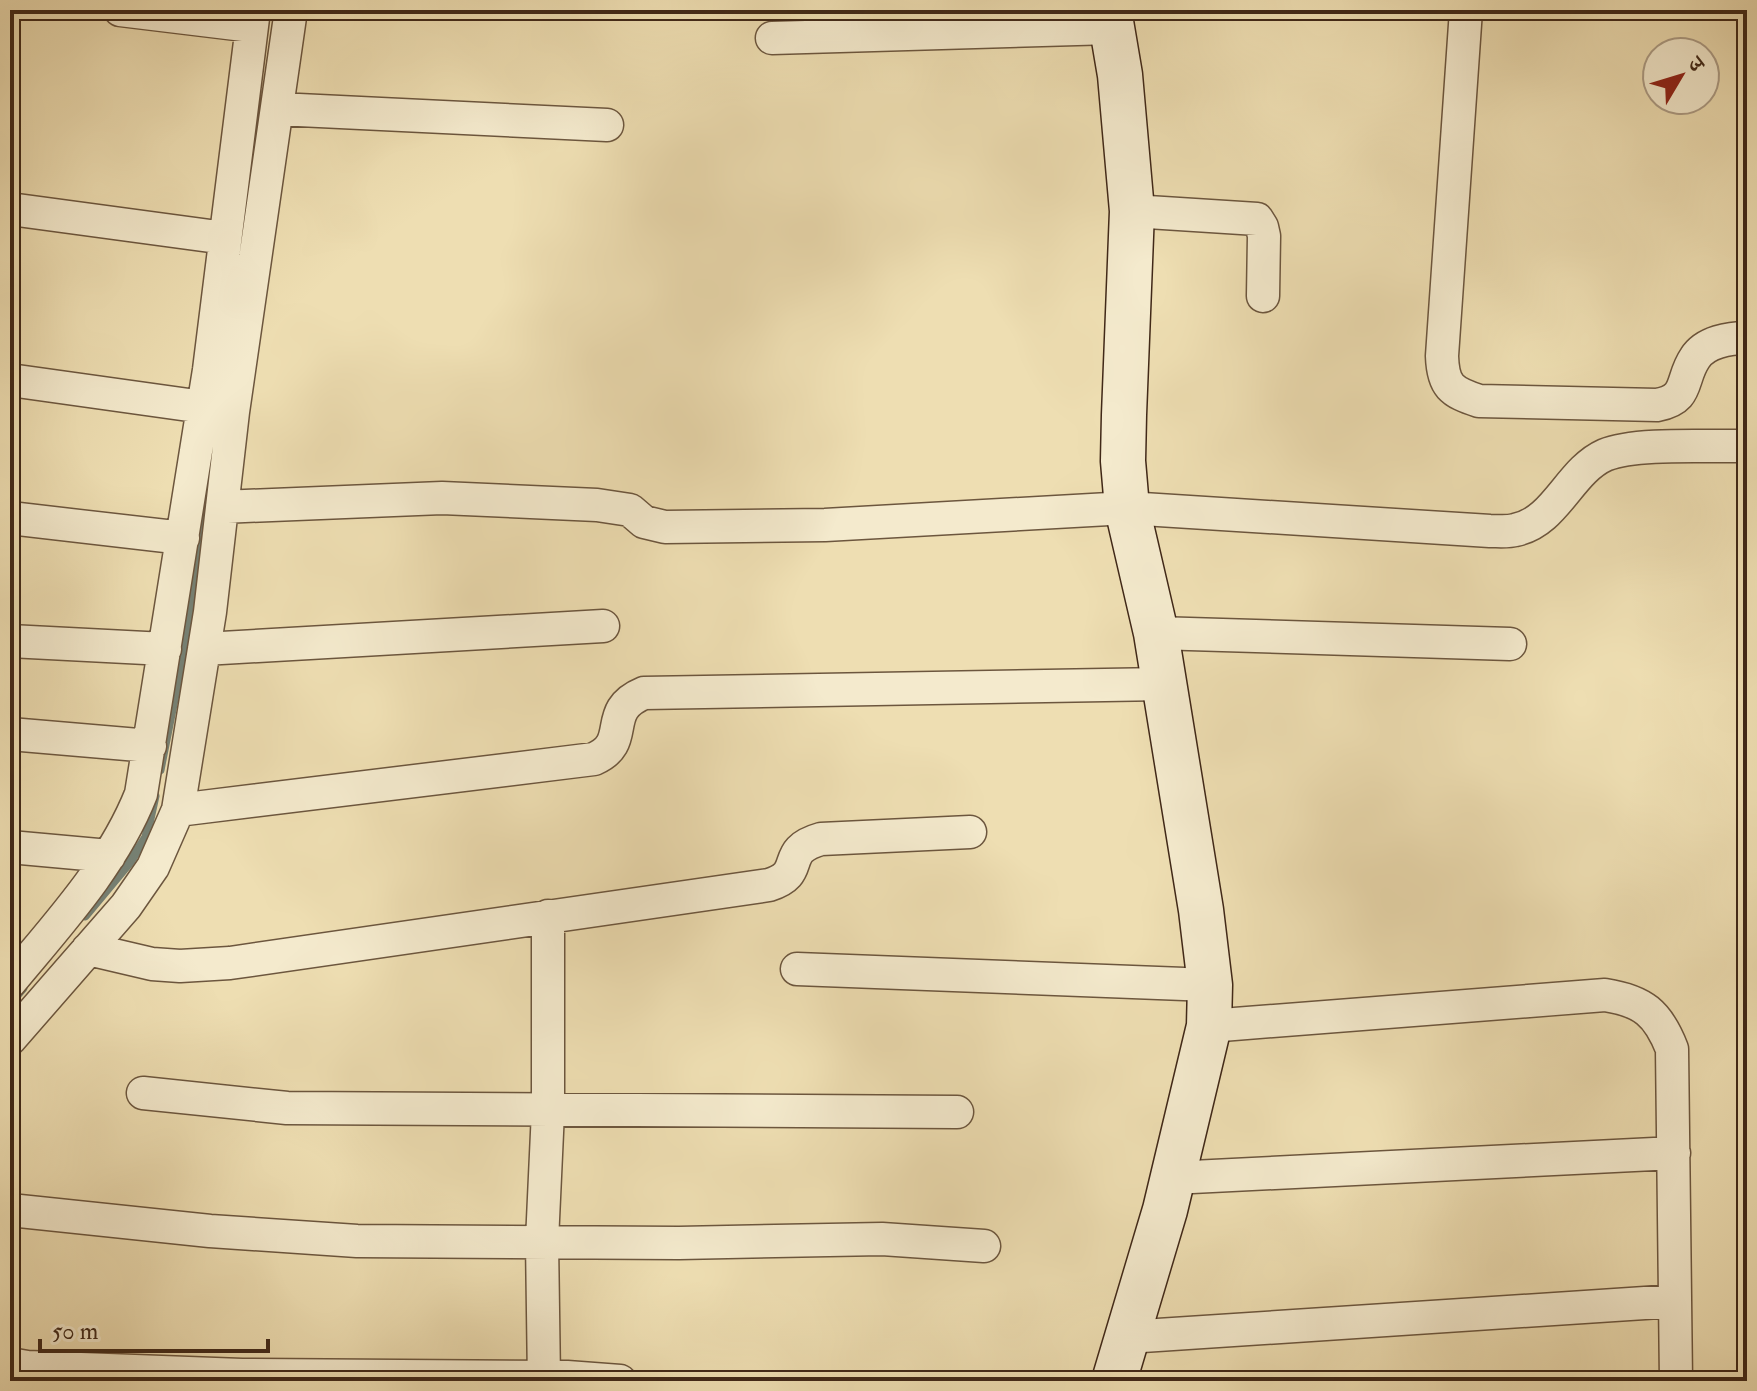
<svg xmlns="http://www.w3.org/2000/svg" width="1757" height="1391" font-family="'IM FELL Double Pica','Noto Serif Devanagari',serif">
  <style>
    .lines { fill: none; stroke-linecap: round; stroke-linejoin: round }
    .stream { stroke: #768174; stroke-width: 9 }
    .street-casing { stroke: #6c563e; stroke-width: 35 }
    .secondary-casing { stroke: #402818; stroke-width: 47 }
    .street { stroke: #f4eacd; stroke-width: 32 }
    .secondary { stroke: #f4eacd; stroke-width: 44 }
  </style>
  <rect width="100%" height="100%" fill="#eedeb2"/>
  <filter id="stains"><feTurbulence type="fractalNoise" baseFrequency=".0025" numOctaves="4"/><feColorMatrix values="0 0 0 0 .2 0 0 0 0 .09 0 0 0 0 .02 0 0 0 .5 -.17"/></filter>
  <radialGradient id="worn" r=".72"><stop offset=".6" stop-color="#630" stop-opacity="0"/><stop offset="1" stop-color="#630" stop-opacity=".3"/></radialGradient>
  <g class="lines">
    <path class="stream" d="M 160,770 L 188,629 L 206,489
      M 85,916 L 130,862 L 146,837 L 155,796
      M 10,1003 L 23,988"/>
    <defs>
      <path id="street" d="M 120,10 L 252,26
        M 1466,10 L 1442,356 C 1443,386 1451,392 1479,401 L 1657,405 C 1690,399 1680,380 1695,358 C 1705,342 1729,338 1747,338
        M 772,38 L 1112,28
        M 278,109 L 607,125
        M 10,209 L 225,238
        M 1132,211 L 1257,219 L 1262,227 L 1264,236 L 1263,296
        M 10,380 L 203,407
        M 222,507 L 442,498 L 597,505 L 630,510 L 644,522 L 665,527 L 825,525 L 1127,508 L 1490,531 C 1498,531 1508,532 1515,530 C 1556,522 1569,471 1605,455 C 1636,442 1710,447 1747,446
        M 10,518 L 183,538
        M 1156,633 L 1510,644
        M 10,641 L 165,649
        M 204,649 L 603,626
        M 10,734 L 150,746
        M 178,810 L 594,759 C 633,742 600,711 644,693 L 1164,684
        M 10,847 L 109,856
        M 88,949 L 152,964 L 180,966 L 230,963 L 769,885 C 808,873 778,851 821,839 L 970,832
        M 797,969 L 1210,985
        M 10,982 C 58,924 113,865 141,794 L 209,370 L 254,10
        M 1209,1026 L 1605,995 C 1643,1001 1658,1013 1672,1049 L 1676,1381
        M 10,1039 L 126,906 L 153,867 L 178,810 L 210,612 L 233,412 L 291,10
        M 143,1093 L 287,1108 L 957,1112
        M 1172,1178 L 1674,1153
        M 10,1210 L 210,1231 L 357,1241 L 679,1243 L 882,1239 L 984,1246
        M 1127,1337 L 1675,1301
        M 10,1364 L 27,1367 L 242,1375 L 567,1377 L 620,1381
        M 544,1381 L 542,1241 L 548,1111 L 548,916"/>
      <path id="secondary" d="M 1109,10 L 1120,75 L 1132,211 L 1124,415 L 1123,461 L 1127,508 L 1156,633 L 1201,910 L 1210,985 L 1209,1026 L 1165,1210 L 1114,1381"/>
    </defs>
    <use href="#street" class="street-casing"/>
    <use href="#secondary" class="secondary-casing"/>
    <use href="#street" class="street"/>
    <use href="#secondary" class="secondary"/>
  </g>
  <rect width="1757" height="1391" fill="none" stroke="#eedeb2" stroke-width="40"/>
  <rect x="12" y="12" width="1733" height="1367" fill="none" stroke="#402818" stroke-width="4"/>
  <rect x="20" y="20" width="1717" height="1351" fill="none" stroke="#402818" stroke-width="2"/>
  <g transform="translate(1681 76) rotate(52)"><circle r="38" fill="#f4eacd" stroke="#ac9c85" stroke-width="2"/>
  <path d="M0-6L14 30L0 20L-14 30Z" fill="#8f2418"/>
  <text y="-12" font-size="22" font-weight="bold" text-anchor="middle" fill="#402818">उ</text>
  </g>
  <path d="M40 1339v12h228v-12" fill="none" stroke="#402818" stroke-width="4"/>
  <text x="52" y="1339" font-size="24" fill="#402818" stroke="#f4eacd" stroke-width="6" paint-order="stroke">50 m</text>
  <rect width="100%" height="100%" filter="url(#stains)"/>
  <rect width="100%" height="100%" fill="url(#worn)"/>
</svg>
